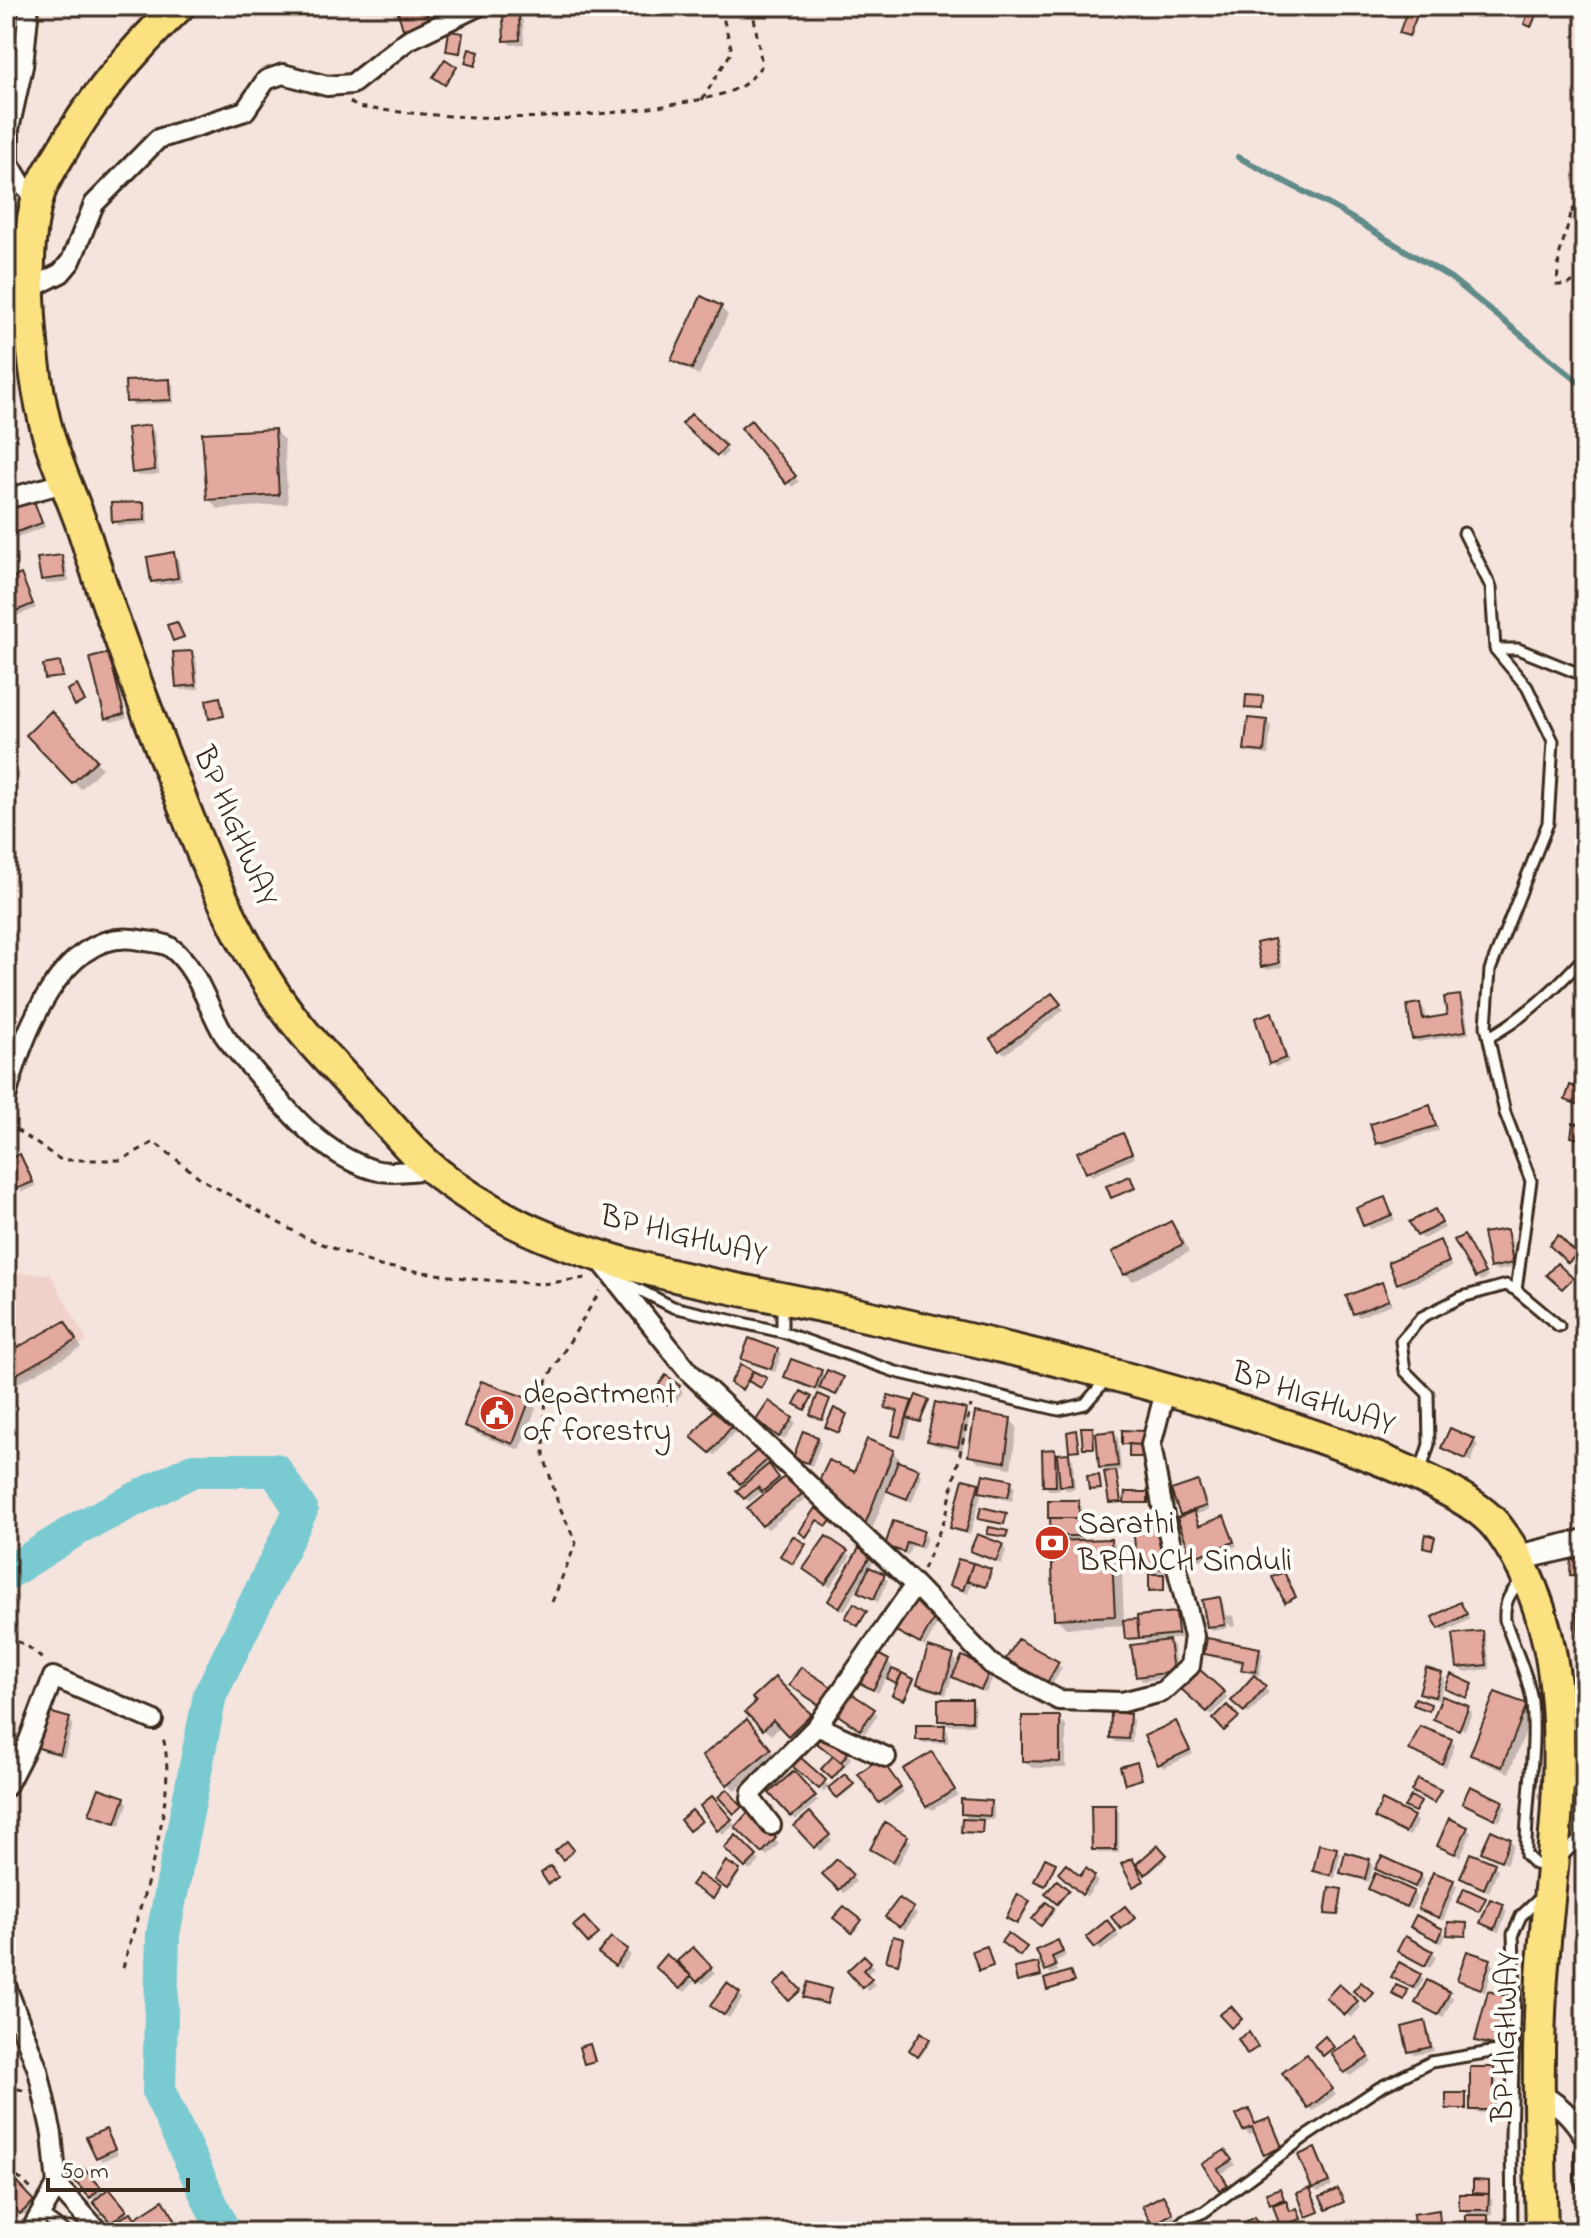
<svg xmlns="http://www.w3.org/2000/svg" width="1591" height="2238" font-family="'Indie Flower',sans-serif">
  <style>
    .built { fill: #f0d2ca }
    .shadow { fill: #0003 }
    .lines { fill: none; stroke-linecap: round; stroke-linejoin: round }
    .stream { stroke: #618b89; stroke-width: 6 }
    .river { stroke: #7acbd1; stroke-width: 34 }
    .building { fill: #e3a99f; stroke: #3b2a1e; stroke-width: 2 }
    .service-casing { stroke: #3b2a1e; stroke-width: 15 }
    .minor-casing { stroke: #3b2a1e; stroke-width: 24 }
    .tertiary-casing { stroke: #3b2a1e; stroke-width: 30 }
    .trunk-casing { stroke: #3b2a1e; stroke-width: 36 }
    .path { stroke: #3b2a1e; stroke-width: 3; stroke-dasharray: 6 6; stroke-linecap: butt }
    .service { stroke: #fdfcf7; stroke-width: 9 }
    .minor { stroke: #fdfcf7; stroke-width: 18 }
    .tertiary { stroke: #fdfcf7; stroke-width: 24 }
    .trunk { stroke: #fbe180; stroke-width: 30 }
    .labels { text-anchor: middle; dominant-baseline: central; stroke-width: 8; stroke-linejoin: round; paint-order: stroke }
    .street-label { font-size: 32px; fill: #3b2a1e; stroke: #fdfcf7 }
    .poi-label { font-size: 32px; fill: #3b2a1e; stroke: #fdfcf7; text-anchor: start }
  </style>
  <rect width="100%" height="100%" fill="#f5e3dd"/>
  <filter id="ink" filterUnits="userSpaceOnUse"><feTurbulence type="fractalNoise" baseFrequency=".0125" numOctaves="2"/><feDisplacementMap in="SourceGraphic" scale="16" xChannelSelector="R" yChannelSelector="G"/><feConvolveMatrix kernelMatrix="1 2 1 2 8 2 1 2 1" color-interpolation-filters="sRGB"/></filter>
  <g filter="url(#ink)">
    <path class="built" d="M 67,6 L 155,6 L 141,20 Z
      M 6,1273 L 50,1274 L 87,1341 L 6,1385 Z"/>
    <path class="shadow" d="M 414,6 L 426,8 L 432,26 L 409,33 L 404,28 Z
      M 1416,6 L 1438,6 L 1435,14 Z
      M 6,7 L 20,9 L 19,51 L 6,49 Z
      M 1538,10 L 1533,27 L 1527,25 Z
      M 519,16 L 523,21 L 524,44 L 511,45 L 506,40 Z
      M 1416,16 L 1411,37 L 1403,34 Z
      M 721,308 L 728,315 L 699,375 L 681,366 L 674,359 Z
      M 169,381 L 173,385 L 174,403 L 133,405 L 128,401 Z
      M 691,417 L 728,452 L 722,458 L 685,424 Z
      M 150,427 L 154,432 L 159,474 L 138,476 L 134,472 Z
      M 755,427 L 799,482 L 792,487 L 744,428 Z
      M 274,431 L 284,440 L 288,504 L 218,509 L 209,499 Z
      M 32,498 L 36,503 L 45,527 L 6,541 L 6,508 Z
      M 143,504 L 147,508 L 148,524 L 118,526 L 114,522 Z
      M 173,554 L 178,559 L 182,582 L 157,585 L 153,581 Z
      M 61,557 L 65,561 L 69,581 L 47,584 L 43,580 Z
      M 21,577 L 36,608 L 9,619 L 6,616 L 6,583 Z
      M 192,653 L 196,657 L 199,689 L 182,690 L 178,686 Z
      M 108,655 L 113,660 L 127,718 L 111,722 L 107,718 Z
      M 51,714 L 102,768 L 81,789 L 29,735 Z
      M 1266,722 L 1271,726 L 1268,755 L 1251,753 L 1246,749 Z
      M 1274,941 L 1278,945 L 1282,967 L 1267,970 L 1263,966 Z
      M 1460,997 L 1464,1002 L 1469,1034 L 1418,1042 L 1414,1038 L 1420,1005 L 1424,1009 L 1426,1020 L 1449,1017 Z
      M 1056,999 L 1064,1010 L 1005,1054 L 1000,1050 L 993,1040 Z
      M 1271,1014 L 1276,1019 L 1289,1062 L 1275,1067 L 1271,1063 Z
      M 1429,1107 L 1433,1112 L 1439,1130 L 1383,1148 L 1378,1143 Z
      M 1122,1135 L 1135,1158 L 1092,1176 L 1088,1172 Z
      M 20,1156 L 36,1186 L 22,1192 L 7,1162 Z
      M 1131,1180 L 1136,1190 L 1112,1197 Z
      M 1385,1199 L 1395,1220 L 1370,1229 L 1365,1225 Z
      M 1435,1211 L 1445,1228 L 1423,1239 L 1418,1235 Z
      M 1171,1224 L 1178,1231 L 1189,1252 L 1133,1281 L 1126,1274 Z
      M 1506,1231 L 1511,1236 L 1516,1267 L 1496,1271 L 1491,1267 Z
      M 1464,1237 L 1488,1277 L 1481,1281 L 1477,1277 Z
      M 1440,1243 L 1452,1267 L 1403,1287 L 1398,1282 Z
      M 1382,1284 L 1392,1304 L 1359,1317 L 1355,1313 Z
      M 65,1323 L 82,1348 L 6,1390 L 6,1356 Z
      M 777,1350 L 781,1355 L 775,1372 L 747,1363 L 743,1358 Z
      M 742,1367 L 765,1379 L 763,1388 L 750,1381 L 744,1390 L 734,1385 Z
      M 821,1372 L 826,1377 L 844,1380 L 838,1396 L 821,1387 L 819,1392 L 791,1381 L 786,1377 Z
      M 666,1378 L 683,1392 L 672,1406 L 660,1397 Z
      M 528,1401 L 536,1408 L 520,1450 L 474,1433 L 466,1426 Z
      M 829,1401 L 824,1420 L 814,1416 Z
      M 927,1402 L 921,1423 L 911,1419 L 905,1440 L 899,1438 L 894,1434 L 899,1414 L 887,1407 L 911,1403 L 914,1406 Z
      M 965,1411 L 970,1415 L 962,1451 L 934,1445 L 929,1441 Z
      M 792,1419 L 796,1423 L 784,1440 L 762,1424 Z
      M 1010,1420 L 1017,1427 L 1011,1468 L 978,1462 L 970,1455 Z
      M 731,1427 L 735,1431 L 715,1455 L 697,1441 Z
      M 1114,1433 L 1118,1438 L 1121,1470 L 1113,1471 L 1117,1474 L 1121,1503 L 1112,1504 L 1105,1471 L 1101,1467 Z
      M 817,1438 L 821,1443 L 812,1466 L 800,1461 L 796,1457 Z
      M 1474,1441 L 1478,1445 L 1471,1462 L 1444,1447 Z
      M 1054,1451 L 1059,1456 L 1068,1455 L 1073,1460 L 1075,1489 L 1066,1490 L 1059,1483 L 1060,1490 L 1049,1490 L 1045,1485 Z
      M 758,1452 L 782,1482 L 791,1482 L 805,1499 L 768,1529 L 763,1524 L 767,1494 L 764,1490 L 749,1502 L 739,1491 L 745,1487 L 733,1474 Z
      M 892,1452 L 900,1459 L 898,1463 L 922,1475 L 912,1502 L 893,1495 L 888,1489 L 871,1532 L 822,1481 L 856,1474 Z
      M 1011,1482 L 1015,1486 L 1012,1501 L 986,1495 L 982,1491 L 970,1535 L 957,1532 L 952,1528 L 978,1485 L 982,1489 Z
      M 1197,1484 L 1202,1488 L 1209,1510 L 1195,1515 L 1201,1527 L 1224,1519 L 1228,1523 L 1237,1546 L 1198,1561 L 1194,1556 L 1185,1517 L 1181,1513 Z
      M 1078,1502 L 1082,1507 L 1082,1542 L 1111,1541 L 1121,1550 L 1124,1622 L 1136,1621 L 1140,1624 L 1176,1614 L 1180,1619 L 1182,1638 L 1166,1640 L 1173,1646 L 1177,1676 L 1142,1681 L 1138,1676 L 1148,1644 L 1139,1635 L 1140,1639 L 1128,1640 L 1126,1625 L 1066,1628 L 1056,1618 L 1060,1543 L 1053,1535 Z
      M 816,1510 L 832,1522 L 829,1526 L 819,1520 L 808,1537 L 801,1532 Z
      M 1135,1526 L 1162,1529 L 1166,1572 L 1159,1572 L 1164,1577 L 1165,1591 L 1153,1592 L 1150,1573 L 1143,1573 L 1139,1569 Z
      M 922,1533 L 927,1537 L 923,1549 L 911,1546 L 908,1555 L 892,1550 L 887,1546 Z
      M 794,1539 L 806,1547 L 795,1564 L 783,1556 Z
      M 1002,1546 L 1006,1550 L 1001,1564 L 977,1555 L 972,1550 Z
      M 846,1552 L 851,1556 L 830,1587 L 810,1573 Z
      M 870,1556 L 874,1561 L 869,1569 L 888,1580 L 878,1602 L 860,1592 L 864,1584 L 861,1582 L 844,1611 L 835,1605 Z
      M 972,1565 L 992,1573 L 988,1587 L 972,1582 L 968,1594 L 956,1589 L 951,1585 Z
      M 1219,1599 L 1223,1603 L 1225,1615 L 1234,1616 L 1236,1626 L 1231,1627 L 1227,1622 L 1228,1628 L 1213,1631 L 1209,1626 Z
      M 910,1600 L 940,1619 L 925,1647 L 899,1633 Z
      M 1460,1604 L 1470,1619 L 1445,1632 L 1440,1628 Z
      M 1482,1633 L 1486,1637 L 1490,1669 L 1464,1672 L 1459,1667 Z
      M 1019,1642 L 1062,1668 L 1052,1685 L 1013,1663 Z
      M 1259,1650 L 1263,1654 L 1259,1676 L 1248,1673 L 1244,1669 L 1244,1664 L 1211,1657 L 1206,1653 Z
      M 952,1657 L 957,1661 L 946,1695 L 923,1688 L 919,1683 Z
      M 888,1662 L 892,1666 L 890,1670 L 914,1682 L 906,1700 L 896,1696 L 899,1684 L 887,1676 L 878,1693 L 863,1683 Z
      M 990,1671 L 994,1675 L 986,1693 L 955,1677 Z
      M 1199,1671 L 1228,1698 L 1212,1715 L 1184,1689 Z
      M 1441,1675 L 1445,1679 L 1440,1697 L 1468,1708 L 1472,1712 L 1465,1730 L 1437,1719 L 1437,1721 L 1435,1719 L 1442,1701 L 1425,1697 L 1421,1692 Z
      M 1254,1678 L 1269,1692 L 1249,1714 L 1234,1701 Z
      M 775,1680 L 816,1723 L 796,1741 L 781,1726 L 771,1735 L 748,1712 Z
      M 971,1701 L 975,1705 L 975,1725 L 944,1725 L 940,1720 Z
      M 1526,1706 L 1533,1713 L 1509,1773 L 1480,1761 L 1473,1754 Z
      M 874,1711 L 878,1715 L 865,1733 L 841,1717 Z
      M 1129,1715 L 1133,1720 L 1132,1743 L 1116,1742 L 1112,1738 Z
      M 1059,1718 L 1066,1726 L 1066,1768 L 1032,1768 L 1024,1761 Z
      M 69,1720 L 73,1724 L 64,1757 L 42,1751 L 38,1746 Z
      M 1176,1723 L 1193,1754 L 1164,1768 L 1160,1764 Z
      M 944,1727 L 948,1731 L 948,1743 L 923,1743 L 918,1739 Z
      M 753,1729 L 777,1757 L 735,1791 L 705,1756 Z
      M 1451,1741 L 1455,1745 L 1446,1767 L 1412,1750 Z
      M 847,1754 L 851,1758 L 846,1765 L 838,1759 L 837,1761 L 844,1768 L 835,1778 L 824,1769 L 835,1756 Z
      M 936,1759 L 958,1795 L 932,1810 L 928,1806 Z
      M 800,1760 L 831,1788 L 845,1777 L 854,1787 L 840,1798 L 829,1786 L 824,1792 L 799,1771 Z
      M 884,1765 L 904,1792 L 885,1806 L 881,1802 Z
      M 794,1774 L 818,1801 L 796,1820 L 772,1793 Z
      M 124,1799 L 128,1803 L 120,1826 L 96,1818 L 92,1813 Z
      M 712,1799 L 735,1825 L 723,1834 L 719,1830 Z
      M 990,1803 L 994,1808 L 994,1820 L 978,1819 L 983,1824 L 983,1834 L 964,1833 L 963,1831 L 970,1821 L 963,1813 Z
      M 1464,1803 L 1502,1803 L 1506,1807 L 1499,1822 Z
      M 1115,1807 L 1119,1812 L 1119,1853 L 1098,1853 L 1094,1849 Z
      M 749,1814 L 779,1844 L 767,1856 L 737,1826 Z
      M 810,1815 L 832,1840 L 820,1851 L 797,1826 Z
      M 1413,1817 L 1417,1822 L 1410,1836 L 1376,1818 Z
      M 1467,1828 L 1471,1833 L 1460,1857 L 1439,1846 Z
      M 907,1837 L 911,1842 L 898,1865 L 877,1852 Z
      M 736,1838 L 760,1861 L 750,1871 L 727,1848 Z
      M 1510,1840 L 1514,1845 L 1506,1864 L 1484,1852 Z
      M 1158,1848 L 1167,1858 L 1148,1875 L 1139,1865 Z
      M 1336,1850 L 1340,1854 L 1335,1878 L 1320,1875 L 1315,1870 Z
      M 1369,1860 L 1373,1865 L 1369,1882 L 1346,1876 L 1342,1872 Z
      M 837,1862 L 856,1881 L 844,1893 L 825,1874 Z
      M 1055,1864 L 1047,1886 L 1038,1882 Z
      M 1494,1865 L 1498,1869 L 1489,1892 L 1462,1878 Z
      M 1378,1869 L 1420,1876 L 1424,1880 L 1419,1890 Z
      M 739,1871 L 740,1873 L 730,1889 L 718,1882 Z
      M 1087,1871 L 1098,1882 L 1087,1897 L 1061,1873 L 1080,1878 Z
      M 1453,1882 L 1457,1886 L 1443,1921 L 1420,1909 Z
      M 6,1886 L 12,1890 L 15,1902 L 7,1903 L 9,1910 L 6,1911 Z
      M 1370,1888 L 1413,1893 L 1417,1897 L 1411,1910 Z
      M 1341,1891 L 1339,1916 L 1329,1914 L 1327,1913 Z
      M 899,1900 L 917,1914 L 905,1930 L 892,1921 Z
      M 1029,1902 L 1030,1904 L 1019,1924 L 1010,1919 Z
      M 1046,1904 L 1055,1911 L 1043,1926 L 1035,1919 Z
      M 1503,1906 L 1507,1911 L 1499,1932 L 1487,1927 L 1483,1922 Z
      M 1107,1922 L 1119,1936 L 1101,1951 L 1089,1937 Z
      M 1412,1926 L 1442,1931 L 1446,1935 L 1442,1944 Z
      M 903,1940 L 899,1965 L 890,1962 Z
      M 1058,1943 L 1066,1956 L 1055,1962 L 1058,1971 L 1051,1974 L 1047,1970 Z
      M 692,1950 L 715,1973 L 703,1984 L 697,1979 L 685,1992 L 657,1967 L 666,1957 L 693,1981 Z
      M 626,1951 L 631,1955 L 620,1969 L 605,1958 Z
      M 1400,1951 L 1432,1952 L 1436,1957 L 1430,1968 Z
      M 864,1957 L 874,1968 L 866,1975 L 875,1985 L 868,1991 L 850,1971 Z
      M 1490,1961 L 1494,1965 L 1485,1992 L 1464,1984 L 1459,1980 Z
      M 1039,1967 L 1041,1978 L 1019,1981 Z
      M 1071,1974 L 1074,1983 L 1049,1989 Z
      M 1419,1975 L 1424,1979 L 1417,1991 L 1398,1981 Z
      M 1339,1987 L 1361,2007 L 1351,2018 L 1329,1998 Z
      M 739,1994 L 743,1998 L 729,2018 L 717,2010 Z
      M 1449,1994 L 1453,1998 L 1443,2018 L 1417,2003 Z
      M 1506,1997 L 1510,2002 L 1498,2049 L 1482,2045 L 1478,2040 Z
      M 6,2009 L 15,2035 L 6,2037 Z
      M 1424,2023 L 1428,2028 L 1434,2051 L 1415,2055 L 1410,2051 Z
      M 922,2035 L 931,2042 L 920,2057 L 911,2050 Z
      M 1360,2044 L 1372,2062 L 1350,2076 L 1346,2072 Z
      M 1311,2061 L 1336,2094 L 1313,2111 L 1309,2106 Z
      M 1493,2069 L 1497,2073 L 1497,2113 L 1477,2113 L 1472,2109 Z
      M 1465,2095 L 1467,2110 L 1448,2108 Z
      M 1249,2112 L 1257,2126 L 1270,2121 L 1274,2125 L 1285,2152 L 1270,2158 L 1266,2154 L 1256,2132 L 1249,2135 L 1245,2130 Z
      M 105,2131 L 118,2154 L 102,2161 L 98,2157 Z
      M 1315,2150 L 1319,2155 L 1332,2186 L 1318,2192 L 1313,2188 Z
      M 1229,2157 L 1235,2165 L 1221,2174 L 1231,2190 L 1225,2193 L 1205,2165 Z
      M 83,2171 L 105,2194 L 109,2191 L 136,2220 L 167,2207 L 178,2224 L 165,2232 L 124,2232 L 75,2179 Z
      M 1489,2183 L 1490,2195 L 1487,2195 L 1492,2200 L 1492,2214 L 1484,2214 L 1492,2221 L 1492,2232 L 1467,2232 L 1467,2213 L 1461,2209 L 1478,2196 L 1475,2192 Z
      M 6,2185 L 11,2189 L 16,2185 L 37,2207 L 26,2217 L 6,2196 Z
      M 1281,2192 L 1292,2212 L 1296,2210 L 1304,2223 L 1287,2230 L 1282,2225 L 1274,2204 L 1271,2202 Z
      M 1163,2197 L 1176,2218 L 1158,2228 L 1154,2224 Z"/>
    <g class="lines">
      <path class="stream" d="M 1238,157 L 1335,208 L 1451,278 L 1585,387"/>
      <path class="river" d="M 6,1574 L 77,1529 L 193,1470 L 275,1470 L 301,1510 L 210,1695 L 163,1934 L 159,2092 L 224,2232"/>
    </g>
    <path class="building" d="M 6,6 L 21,7 L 15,47 L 6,46 Z
      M 407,6 L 424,6 L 429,21 L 403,29 L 397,9 Z
      M 1531,6 L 1539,8 L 1531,27 L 1524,24 Z
      M 1407,11 L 1417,15 L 1409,36 L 1399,33 Z
      M 519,14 L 520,40 L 504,41 L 503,15 Z
      M 449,31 L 463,33 L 460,53 L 446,51 Z
      M 469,49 L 479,52 L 475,66 L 465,63 Z
      M 445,59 L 457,67 L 445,85 L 433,77 Z
      M 701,296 L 722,306 L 692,369 L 671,360 Z
      M 170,379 L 171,400 L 126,402 L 125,381 Z
      M 691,414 L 726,446 L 717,456 L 682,424 Z
      M 751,420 L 796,476 L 786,484 L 741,428 Z
      M 150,425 L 155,470 L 132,473 L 127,428 Z
      M 275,429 L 279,495 L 207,500 L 202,433 Z
      M 32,496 L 42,523 L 6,536 L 6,506 Z
      M 144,502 L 145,520 L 112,522 L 111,503 Z
      M 174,552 L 178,578 L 151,582 L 147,557 Z
      M 62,555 L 65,577 L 41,580 L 37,558 Z
      M 21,574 L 33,604 L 6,615 L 6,581 Z
      M 177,622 L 184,637 L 173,641 L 167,625 Z
      M 192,651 L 196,685 L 176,687 L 173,652 Z
      M 109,653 L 124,714 L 105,719 L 90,658 Z
      M 60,662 L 63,677 L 45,679 L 43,665 Z
      M 77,685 L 85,701 L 75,706 L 67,690 Z
      M 1246,695 L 1263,696 L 1262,709 L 1245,708 Z
      M 220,697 L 224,716 L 209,719 L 206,700 Z
      M 51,711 L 97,760 L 72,783 L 26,735 Z
      M 1248,718 L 1267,720 L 1264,752 L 1244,750 Z
      M 1274,939 L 1279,963 L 1261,967 L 1256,943 Z
      M 1052,993 L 1061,1004 L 999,1051 L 990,1039 Z
      M 1460,995 L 1466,1031 L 1412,1039 L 1407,1005 L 1420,1003 L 1423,1019 L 1447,1015 L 1444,997 Z
      M 1272,1012 L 1286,1058 L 1269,1064 L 1255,1018 Z
      M 1570,1085 L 1585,1091 L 1585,1107 L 1565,1100 Z
      M 1430,1105 L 1436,1126 L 1376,1144 L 1370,1124 Z
      M 1573,1123 L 1585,1125 L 1585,1140 L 1571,1137 Z
      M 1123,1133 L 1132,1153 L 1086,1173 L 1077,1152 Z
      M 20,1154 L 33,1182 L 16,1189 L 6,1160 Z
      M 1130,1176 L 1135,1188 L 1111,1198 L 1106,1186 Z
      M 1385,1197 L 1392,1215 L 1363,1226 L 1356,1208 Z
      M 1435,1209 L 1442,1223 L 1417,1236 L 1409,1222 Z
      M 1171,1221 L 1183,1244 L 1124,1275 L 1112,1252 Z
      M 1507,1229 L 1513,1263 L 1490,1268 L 1483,1233 Z
      M 1464,1235 L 1485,1273 L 1475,1278 L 1454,1240 Z
      M 1558,1235 L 1577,1254 L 1568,1263 L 1549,1245 Z
      M 1440,1240 L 1449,1262 L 1397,1284 L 1388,1262 Z
      M 1557,1263 L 1573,1278 L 1562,1289 L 1546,1275 Z
      M 1382,1282 L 1389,1300 L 1353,1314 L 1346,1296 Z
      M 65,1321 L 76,1340 L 6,1380 L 6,1354 Z
      M 749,1338 L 778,1349 L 771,1369 L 741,1359 Z
      M 791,1359 L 822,1370 L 815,1389 L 784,1377 Z
      M 741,1364 L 753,1371 L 742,1390 L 730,1383 Z
      M 827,1370 L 844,1377 L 836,1395 L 819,1388 Z
      M 753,1371 L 767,1378 L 761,1388 L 748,1381 Z
      M 666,1375 L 680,1386 L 667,1404 L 653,1393 Z
      M 481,1381 L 530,1399 L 513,1444 L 464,1426 Z
      M 801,1391 L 812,1397 L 805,1410 L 794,1404 Z
      M 818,1394 L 830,1399 L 822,1420 L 810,1415 Z
      M 888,1395 L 912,1401 L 900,1437 L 892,1435 L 898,1411 L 885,1408 Z
      M 916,1395 L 929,1400 L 920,1422 L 907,1418 Z
      M 769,1401 L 793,1418 L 779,1437 L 756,1420 Z
      M 935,1402 L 966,1409 L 958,1447 L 927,1441 Z
      M 834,1408 L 847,1414 L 839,1433 L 825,1427 Z
      M 713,1410 L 732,1426 L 710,1453 L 691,1437 Z
      M 975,1412 L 1011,1418 L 1005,1462 L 968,1456 Z
      M 1081,1427 L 1093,1427 L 1094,1448 L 1083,1448 Z
      M 1450,1428 L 1475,1439 L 1466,1459 L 1441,1448 Z
      M 1076,1430 L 1079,1450 L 1069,1451 L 1067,1432 Z
      M 1122,1430 L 1143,1431 L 1143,1445 L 1122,1444 Z
      M 803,1431 L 818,1437 L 808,1463 L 793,1458 Z
      M 1114,1431 L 1118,1466 L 1099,1468 L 1096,1433 Z
      M 867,1439 L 894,1450 L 864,1527 L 819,1481 L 829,1460 L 854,1472 Z
      M 1129,1444 L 1143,1445 L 1143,1457 L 1129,1457 Z
      M 1055,1449 L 1056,1486 L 1043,1486 L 1042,1450 Z
      M 758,1450 L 767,1460 L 740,1484 L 730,1473 Z
      M 1069,1453 L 1072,1485 L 1060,1486 L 1057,1454 Z
      M 898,1461 L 919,1469 L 907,1499 L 887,1491 Z
      M 769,1464 L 779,1478 L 762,1492 L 758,1487 L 744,1499 L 736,1491 Z
      M 1116,1471 L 1121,1502 L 1109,1503 L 1104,1472 Z
      M 983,1474 L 1012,1480 L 1008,1497 L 979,1492 Z
      M 787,1475 L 802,1494 L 762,1526 L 747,1508 Z
      M 1099,1475 L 1101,1489 L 1089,1490 L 1087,1476 Z
      M 963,1479 L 979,1483 L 966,1532 L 950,1528 Z
      M 1198,1481 L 1206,1506 L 1180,1515 L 1171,1490 Z
      M 1125,1492 L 1148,1492 L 1148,1503 L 1124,1503 Z
      M 1048,1500 L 1079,1500 L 1079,1518 L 1048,1518 Z
      M 981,1507 L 1007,1513 L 1004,1524 L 978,1519 Z
      M 815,1508 L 832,1519 L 827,1526 L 817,1520 L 806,1537 L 799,1532 Z
      M 1194,1511 L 1199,1526 L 1224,1516 L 1234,1542 L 1192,1558 L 1177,1518 Z
      M 1050,1518 L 1078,1518 L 1078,1536 L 1051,1536 Z
      M 893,1521 L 924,1531 L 919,1546 L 907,1542 L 904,1552 L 885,1546 Z
      M 1158,1522 L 1162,1568 L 1137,1570 L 1133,1525 Z
      M 989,1527 L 1008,1531 L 1006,1537 L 987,1534 Z
      M 977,1534 L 1003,1544 L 996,1561 L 970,1551 Z
      M 1426,1534 L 1435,1537 L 1432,1549 L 1423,1547 Z
      M 793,1536 L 806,1544 L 793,1564 L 780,1556 Z
      M 826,1536 L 848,1551 L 825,1584 L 803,1569 Z
      M 1111,1539 L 1115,1616 L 1054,1619 L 1051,1541 Z
      M 859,1548 L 871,1555 L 839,1608 L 828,1601 Z
      M 1571,1554 L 1585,1555 L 1585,1576 L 1570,1575 Z
      M 958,1559 L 973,1563 L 963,1590 L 949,1586 Z
      M 973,1563 L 991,1569 L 986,1587 L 967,1581 Z
      M 869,1567 L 885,1574 L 874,1599 L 858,1592 Z
      M 1284,1572 L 1296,1597 L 1285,1603 L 1272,1577 Z
      M 1149,1574 L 1164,1574 L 1164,1590 L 1149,1591 Z
      M 1585,1583 L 1585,1600 L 1576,1600 L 1575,1584 Z
      M 909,1597 L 937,1613 L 920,1644 L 892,1629 Z
      M 1220,1597 L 1225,1625 L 1207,1627 L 1202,1600 Z
      M 1460,1602 L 1467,1614 L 1439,1629 L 1432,1617 Z
      M 854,1603 L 867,1611 L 858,1626 L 845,1618 Z
      M 1585,1607 L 1585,1631 L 1578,1632 L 1576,1608 Z
      M 1176,1612 L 1178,1634 L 1139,1638 L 1137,1616 Z
      M 1137,1619 L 1139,1638 L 1125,1639 L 1123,1620 Z
      M 1483,1631 L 1487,1665 L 1457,1668 L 1453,1634 Z
      M 1207,1638 L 1260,1648 L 1256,1672 L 1241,1670 L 1243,1661 L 1204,1654 Z
      M 1018,1639 L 1059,1662 L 1047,1683 L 1006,1659 Z
      M 1169,1640 L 1173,1672 L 1136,1677 L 1131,1645 Z
      M 928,1647 L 954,1655 L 942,1692 L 917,1684 Z
      M 876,1653 L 889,1660 L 873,1690 L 860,1683 Z
      M 962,1656 L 991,1669 L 981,1690 L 952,1677 Z
      M 801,1667 L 833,1688 L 821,1706 L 789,1685 Z
      M 1426,1668 L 1442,1673 L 1435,1697 L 1419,1693 Z
      M 892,1669 L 902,1673 L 896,1684 L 887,1679 Z
      M 1199,1669 L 1225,1692 L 1207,1712 L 1181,1689 Z
      M 902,1673 L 914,1679 L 904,1700 L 892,1695 Z
      M 1451,1674 L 1473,1684 L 1467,1698 L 1445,1689 Z
      M 1254,1675 L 1266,1686 L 1244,1712 L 1231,1701 Z
      M 775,1677 L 811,1714 L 788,1736 L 773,1720 L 763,1730 L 745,1712 L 756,1702 L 752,1698 Z
      M 849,1692 L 875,1709 L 860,1730 L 835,1713 Z
      M 1495,1692 L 1527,1704 L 1502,1767 L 1470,1755 Z
      M 1442,1696 L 1469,1706 L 1459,1730 L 1433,1719 Z
      M 1415,1698 L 1431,1704 L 1429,1711 L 1413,1705 Z
      M 938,1699 L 972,1699 L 972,1721 L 938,1721 Z
      M 1227,1705 L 1239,1717 L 1224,1731 L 1213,1719 Z
      M 45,1711 L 70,1718 L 60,1754 L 35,1747 Z
      M 1111,1712 L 1130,1714 L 1128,1739 L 1110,1738 Z
      M 1022,1716 L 1060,1716 L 1060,1762 L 1022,1761 Z
      M 747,1719 L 771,1749 L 727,1785 L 702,1756 Z
      M 1176,1721 L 1190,1750 L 1158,1765 L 1144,1736 Z
      M 916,1725 L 945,1725 L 944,1740 L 916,1740 Z
      M 1420,1726 L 1452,1739 L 1442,1764 L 1409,1750 Z
      M 821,1732 L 848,1753 L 841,1762 L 814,1741 Z
      M 932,1752 L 955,1790 L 926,1807 L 903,1769 Z
      M 833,1756 L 844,1765 L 832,1779 L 821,1769 Z
      M 800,1757 L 826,1780 L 819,1789 L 792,1766 Z
      M 880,1758 L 901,1787 L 879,1803 L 858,1774 Z
      M 1137,1762 L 1142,1779 L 1125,1784 L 1120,1767 Z
      M 794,1771 L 816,1796 L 791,1817 L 769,1793 Z
      M 845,1774 L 854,1784 L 837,1798 L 828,1788 Z
      M 1418,1779 L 1441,1790 L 1434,1803 L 1411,1791 Z
      M 1470,1786 L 1503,1801 L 1495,1819 L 1462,1803 Z
      M 99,1788 L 125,1797 L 116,1823 L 89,1814 Z
      M 727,1789 L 742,1807 L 734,1814 L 718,1797 Z
      M 712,1796 L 732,1819 L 717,1831 L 700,1806 Z
      M 1411,1796 L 1421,1802 L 1415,1812 L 1404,1807 Z
      M 961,1799 L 991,1801 L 990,1816 L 961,1814 Z
      M 1382,1800 L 1414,1816 L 1405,1833 L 1374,1818 Z
      M 1091,1805 L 1116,1805 L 1116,1850 L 1092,1850 Z
      M 692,1810 L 702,1821 L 689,1831 L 680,1820 Z
      M 749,1811 L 776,1838 L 762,1853 L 735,1827 Z
      M 810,1812 L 830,1835 L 814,1848 L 794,1826 Z
      M 1449,1818 L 1468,1827 L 1455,1854 L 1437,1846 Z
      M 962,1819 L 983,1820 L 982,1833 L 961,1832 Z
      M 885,1822 L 908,1836 L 893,1862 L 870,1849 Z
      M 1491,1830 L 1511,1839 L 1501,1861 L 1481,1852 Z
      M 736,1835 L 757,1856 L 745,1868 L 724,1848 Z
      M 567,1841 L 574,1850 L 563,1860 L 555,1851 Z
      M 1319,1844 L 1337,1848 L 1331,1875 L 1313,1871 Z
      M 1158,1845 L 1167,1855 L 1145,1875 L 1136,1864 Z
      M 1345,1852 L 1370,1859 L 1365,1879 L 1340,1873 Z
      M 1470,1853 L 1495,1863 L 1484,1889 L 1460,1878 Z
      M 1382,1856 L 1421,1874 L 1415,1887 L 1375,1869 Z
      M 1045,1858 L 1056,1863 L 1045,1886 L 1034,1881 Z
      M 1132,1858 L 1144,1881 L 1133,1887 L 1121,1864 Z
      M 837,1859 L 853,1875 L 839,1890 L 822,1874 Z
      M 726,1861 L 740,1870 L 727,1889 L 714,1880 Z
      M 1066,1864 L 1080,1876 L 1086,1868 L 1095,1876 L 1082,1895 L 1058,1873 Z
      M 551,1866 L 558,1877 L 548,1884 L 541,1873 Z
      M 1433,1872 L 1454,1880 L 1439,1918 L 1418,1909 Z
      M 1375,1873 L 1414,1891 L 1406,1907 L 1368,1889 Z
      M 699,1874 L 720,1888 L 713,1899 L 691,1885 Z
      M 1057,1880 L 1069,1890 L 1057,1904 L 1045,1894 Z
      M 1329,1887 L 1342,1889 L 1338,1915 L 1325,1914 Z
      M 1464,1888 L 1486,1898 L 1479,1912 L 1458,1902 Z
      M 1018,1894 L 1030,1901 L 1017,1924 L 1006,1918 Z
      M 899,1898 L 914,1908 L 900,1927 L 885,1917 Z
      M 1490,1899 L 1504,1904 L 1495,1929 L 1480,1923 Z
      M 1046,1902 L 1054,1908 L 1041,1926 L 1032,1919 Z
      M 844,1906 L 862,1920 L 852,1933 L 833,1918 Z
      M 1125,1906 L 1135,1918 L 1121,1929 L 1111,1917 Z
      M 1416,1915 L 1443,1929 L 1438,1941 L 1410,1927 Z
      M 584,1917 L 599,1934 L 588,1943 L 573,1926 Z
      M 1107,1920 L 1116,1931 L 1095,1948 L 1086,1937 Z
      M 1448,1922 L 1467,1923 L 1466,1936 L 1447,1935 Z
      M 1008,1933 L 1027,1947 L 1020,1956 L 1001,1942 Z
      M 893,1936 L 904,1939 L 898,1964 L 886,1961 Z
      M 1405,1936 L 1433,1951 L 1425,1966 L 1397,1951 Z
      M 611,1937 L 628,1949 L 615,1966 L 598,1953 Z
      M 1058,1940 L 1063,1952 L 1052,1957 L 1056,1966 L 1045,1971 L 1036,1950 Z
      M 987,1946 L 993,1966 L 979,1971 L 972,1951 Z
      M 693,1947 L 712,1967 L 697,1982 L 677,1961 Z
      M 1467,1951 L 1491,1959 L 1481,1989 L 1457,1980 Z
      M 666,1954 L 691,1976 L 680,1989 L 655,1967 Z
      M 864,1955 L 871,1962 L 863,1970 L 872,1979 L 862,1988 L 847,1971 Z
      M 1399,1962 L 1421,1974 L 1413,1988 L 1391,1977 Z
      M 1038,1963 L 1041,1976 L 1017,1982 L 1014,1968 Z
      M 1070,1971 L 1074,1982 L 1047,1990 L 1044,1979 Z
      M 786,1974 L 801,1990 L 789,2001 L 774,1985 Z
      M 1427,1980 L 1450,1992 L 1438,2015 L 1415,2003 Z
      M 808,1982 L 831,1989 L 827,2004 L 803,1997 Z
      M 1361,1982 L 1374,1993 L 1366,2002 L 1353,1991 Z
      M 727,1983 L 740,1993 L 724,2015 L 710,2006 Z
      M 1339,1984 L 1358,2001 L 1345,2015 L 1326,1998 Z
      M 1396,1985 L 1408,1990 L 1404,2000 L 1392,1994 Z
      M 1488,1991 L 1507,1996 L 1494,2045 L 1475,2041 Z
      M 1231,2006 L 1242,2019 L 1231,2028 L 1219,2015 Z
      M 1425,2021 L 1431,2047 L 1408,2052 L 1402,2027 Z
      M 921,2032 L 930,2039 L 918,2057 L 909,2050 Z
      M 1249,2032 L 1258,2047 L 1247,2054 L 1238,2039 Z
      M 1325,2036 L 1334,2047 L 1323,2056 L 1314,2046 Z
      M 1356,2037 L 1369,2057 L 1344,2073 L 1331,2053 Z
      M 590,2044 L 595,2061 L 584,2064 L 579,2047 Z
      M 1307,2054 L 1333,2089 L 1308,2108 L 1282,2073 Z
      M 1470,2067 L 1494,2067 L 1494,2110 L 1470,2110 Z
      M 1577,2075 L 1585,2075 L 1585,2102 L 1576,2102 Z
      M 1446,2093 L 1466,2093 L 1466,2109 L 1446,2109 Z
      M 1249,2109 L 1255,2124 L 1270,2118 L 1282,2147 L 1264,2155 L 1252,2127 L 1243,2131 L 1236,2115 Z
      M 106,2129 L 115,2149 L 96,2158 L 86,2137 Z
      M 1315,2148 L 1329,2182 L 1312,2189 L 1298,2155 Z
      M 1225,2150 L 1232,2160 L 1218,2169 L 1228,2185 L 1219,2190 L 1202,2164 Z
      M 83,2168 L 101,2187 L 90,2198 L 72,2178 Z
      M 1473,2180 L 1489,2181 L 1489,2194 L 1473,2193 Z
      M 6,2182 L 10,2187 L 16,2182 L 34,2201 L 20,2214 L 6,2199 Z
      M 109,2188 L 127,2210 L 111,2223 L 93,2202 Z
      M 1280,2188 L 1284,2199 L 1270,2204 L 1266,2193 Z
      M 1310,2188 L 1319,2212 L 1306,2217 L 1297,2193 Z
      M 1338,2189 L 1344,2202 L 1326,2210 L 1320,2197 Z
      M 1459,2194 L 1489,2194 L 1488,2210 L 1459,2210 Z
      M 1163,2195 L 1173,2213 L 1152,2225 L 1142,2206 Z
      M 163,2200 L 175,2219 L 154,2232 L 122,2232 L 116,2222 L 131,2212 L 135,2218 Z
      M 1286,2200 L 1290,2211 L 1297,2208 L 1301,2219 L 1280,2226 L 1273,2205 Z
      M 1439,2210 L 1440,2223 L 1414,2226 L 1413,2214 Z
      M 1465,2215 L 1488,2215 L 1488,2232 L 1465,2232 Z
      M 1254,2217 L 1263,2232 L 1246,2232 L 1241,2224 Z
      M 1320,2224 L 1323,2232 L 1295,2232 L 1306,2229 Z"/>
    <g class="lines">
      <defs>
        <path id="service" d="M 1464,533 L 1491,587 L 1495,649 L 1527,687 L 1553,741 L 1548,823 L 1490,970 L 1486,1026 L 1505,1113 L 1531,1181 L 1516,1290
          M 1495,649 L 1518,649 L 1585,676
          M 1489,1037 C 1526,1017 1557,987 1585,956
          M 622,1281 L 673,1307 L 782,1332
          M 782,1302 L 782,1332 L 896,1372 L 1059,1410 L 1085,1404 L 1106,1380
          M 1421,1470 L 1429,1444 L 1428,1394 L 1405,1371 L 1401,1341 L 1422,1317 L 1462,1297 L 1506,1285 L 1516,1290 L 1559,1326
          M 1521,1581 C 1509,1594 1504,1602 1505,1620 C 1512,1643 1530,1680 1532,1702 C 1537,1753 1525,1804 1526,1855 L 1535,1864 L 1547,1866
          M 1561,1858 L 1578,1840 L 1579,1789 L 1564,1774
          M 40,2213 L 66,2232
          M 1171,2232 L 1184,2220 L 1204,2212 L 1305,2137 L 1379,2088 L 1431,2062 L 1515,2048
          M 1512,2232 L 1511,2137 L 1515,1991 L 1513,1934 L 1521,1916 L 1541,1897"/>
        <path id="minor" d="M 29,6 L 23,66 L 9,129 L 9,163 L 22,185 L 38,196
          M 29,289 L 61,273 L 71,261 L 94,204 L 158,139 L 245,111 L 266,80 L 283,74 L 327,86 L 352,84 L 408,40 L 479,6
          M 6,499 L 67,482
          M 6,1097 C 21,1040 62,924 140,940 C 149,942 163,942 170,947 C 198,967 207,1007 224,1035 C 233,1048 245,1060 255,1072 C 288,1111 321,1153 371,1169 C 388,1175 414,1170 432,1169
          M 596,1255 L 689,1372 L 915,1585 L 991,1664 L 1059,1700 L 1122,1702 L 1162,1692 L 1190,1666 L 1194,1636 L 1164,1516 L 1151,1445 L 1166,1388
          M 817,1726 L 886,1757
          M 6,1787 L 26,1748 L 53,1677 L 153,1720
          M 771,1825 L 751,1799 L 752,1792 L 817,1726 L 915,1585
          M 6,1986 L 38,2070 L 52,2134 L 57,2185 L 30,2232
          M 1538,2093 C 1558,2102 1574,2119 1585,2138
          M 1585,2155 L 1585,2182
          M 57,2185 L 99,2232"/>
        <path id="tertiary" d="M 1517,1558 L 1585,1542"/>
        <path id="trunk" d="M 179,6 C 133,50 92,98 60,154 C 52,167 42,182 38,197 C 20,257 31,373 48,434 C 58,469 75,503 86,538 C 110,615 138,689 167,763 C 197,842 228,923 275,994 C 304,1038 343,1075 379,1114 C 397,1133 414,1155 435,1171 C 464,1195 509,1222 544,1236 C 642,1276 750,1290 853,1313 C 983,1342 1112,1371 1239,1411 C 1301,1431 1460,1479 1498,1528 C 1591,1652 1552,1834 1542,1977 C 1536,2062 1540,2147 1542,2232"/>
      </defs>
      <use href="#service" class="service-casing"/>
      <use href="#minor" class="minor-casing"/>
      <use href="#tertiary" class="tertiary-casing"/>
      <use href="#trunk" class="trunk-casing"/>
      <path class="path" d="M 702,100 L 732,51 L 720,6
        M 350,102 L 357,107 C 462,121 565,122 670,105 C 689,102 731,95 746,83 C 752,79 757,71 762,65 L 752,6
        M 1585,186 L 1571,214 L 1585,232
        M 1571,214 L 1559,256 L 1557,285 L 1568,285 L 1585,272
        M 6,1123 L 61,1160 L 121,1160 L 154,1142 L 203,1180 L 304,1237 L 380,1266 L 472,1279 L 542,1284 L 586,1278
        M 923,1569 L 946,1516 L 971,1405
        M 552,1602 L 576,1543 L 558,1503 L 544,1456 L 546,1381 L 600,1291
        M 6,1637 L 26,1645 L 46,1662
        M 123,1968 C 139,1907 181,1793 162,1734
        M 6,2085 L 25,2091
        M 6,2172 L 22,2180 L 32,2190"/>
      <use href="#service" class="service"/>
      <use href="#minor" class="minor"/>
      <use href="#tertiary" class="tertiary"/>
      <use href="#trunk" class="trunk"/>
    </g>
  </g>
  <defs>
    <symbol id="civic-disc" viewBox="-11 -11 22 22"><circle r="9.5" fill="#c8321e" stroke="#fdfcf7"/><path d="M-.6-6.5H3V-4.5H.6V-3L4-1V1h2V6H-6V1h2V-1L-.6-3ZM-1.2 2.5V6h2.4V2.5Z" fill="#fff"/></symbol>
    <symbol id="bank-disc" viewBox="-11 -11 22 22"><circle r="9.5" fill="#c8321e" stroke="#fdfcf7"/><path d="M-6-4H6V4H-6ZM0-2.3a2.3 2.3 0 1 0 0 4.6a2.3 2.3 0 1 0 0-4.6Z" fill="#fff"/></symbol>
  </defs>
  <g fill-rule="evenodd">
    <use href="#civic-disc" x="477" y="1393" width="40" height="40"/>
    <use href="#bank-disc" x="1032" y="1523" width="40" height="40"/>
  </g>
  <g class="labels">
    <g class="street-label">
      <text transform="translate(234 827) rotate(67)">BP HIGHWAY</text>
      <text transform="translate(683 1237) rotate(14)">BP HIGHWAY</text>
      <text transform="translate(1313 1400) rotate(19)">BP HIGHWAY</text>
      <text transform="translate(1507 2037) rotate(-88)">BP HIGHWAY</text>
    </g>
    <g class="poi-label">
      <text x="523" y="1395">department<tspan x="523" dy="37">of forestry</tspan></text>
      <text x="1078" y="1525">Sarathi<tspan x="1078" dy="37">BRANCH Sinduli</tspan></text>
    </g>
  </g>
  <rect width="1591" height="2238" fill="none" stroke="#fdfcf7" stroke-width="32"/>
  <rect x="16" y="16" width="1559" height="2206" fill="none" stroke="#3b2a1e" stroke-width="3" filter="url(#ink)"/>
  <path d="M48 2178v12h140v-12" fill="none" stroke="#3b2a1e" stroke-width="4"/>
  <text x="60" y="2178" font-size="24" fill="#3b2a1e" stroke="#fdfcf7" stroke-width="6" paint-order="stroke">50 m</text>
</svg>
